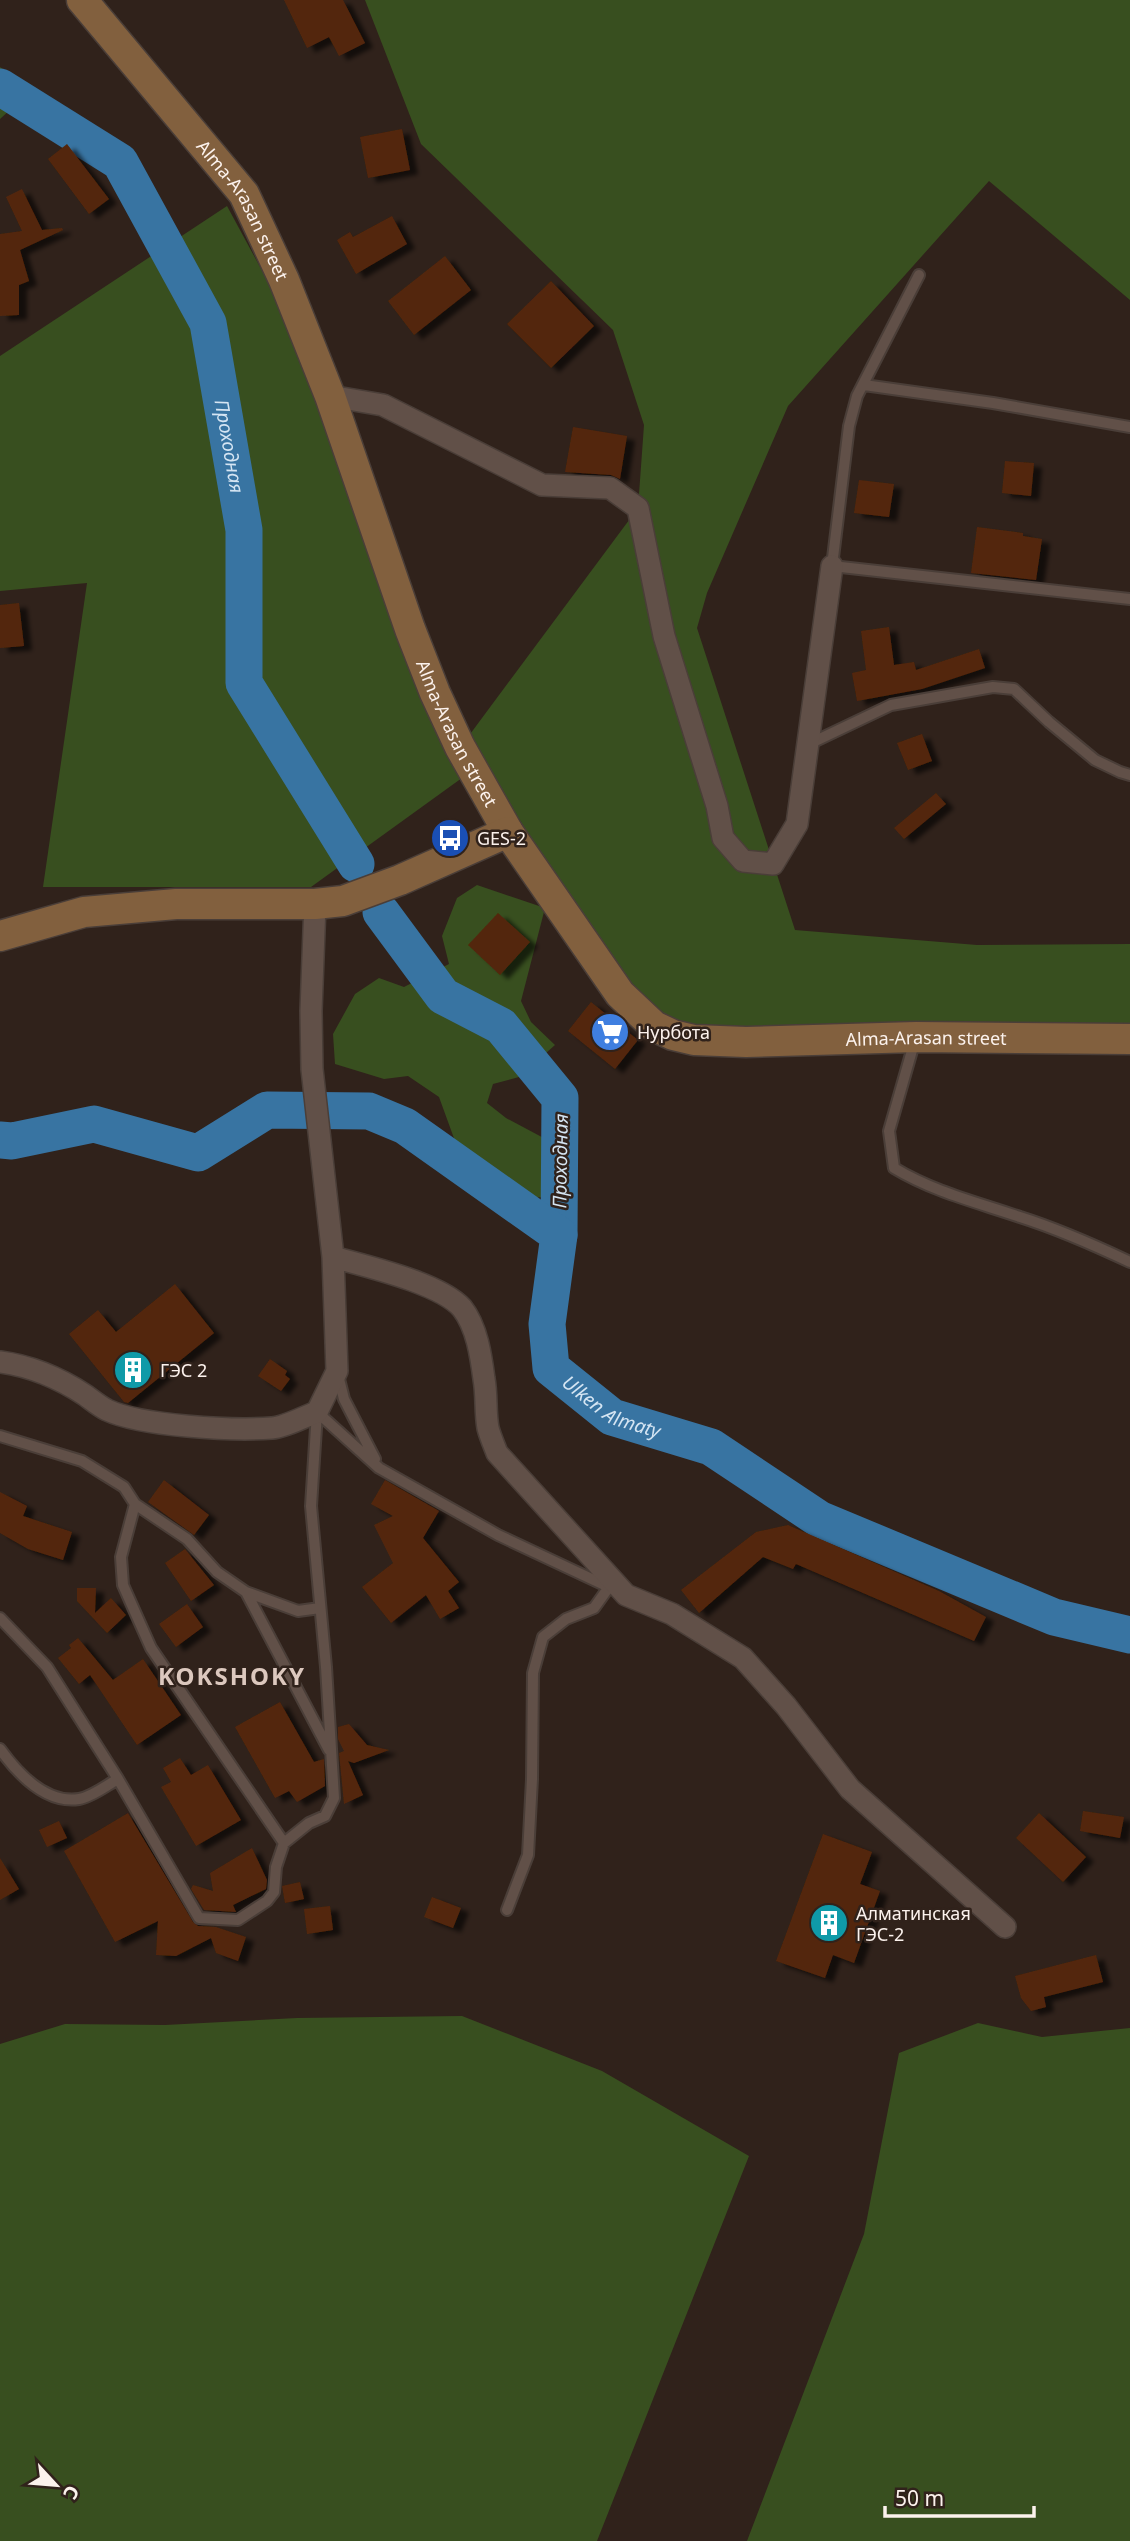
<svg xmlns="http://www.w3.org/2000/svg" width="1130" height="2541" font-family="'Noto Sans',sans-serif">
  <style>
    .green { fill: #384f1f }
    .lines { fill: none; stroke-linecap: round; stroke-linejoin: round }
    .river { stroke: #3874a2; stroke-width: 37 }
    .building { fill: #53260a; filter: url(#shadow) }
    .lane-casing { stroke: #4a3e38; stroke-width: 14 }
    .street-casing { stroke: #4a3e38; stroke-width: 24 }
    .secondary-casing { stroke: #4a3e38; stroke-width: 33 }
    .lane { stroke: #615048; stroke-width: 10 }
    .street { stroke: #615048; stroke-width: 21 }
    .secondary { stroke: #82603e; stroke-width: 30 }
    .labels { text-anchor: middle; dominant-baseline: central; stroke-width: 5; stroke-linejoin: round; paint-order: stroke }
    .street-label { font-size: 18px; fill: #fcf2ed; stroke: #30221b }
    .poi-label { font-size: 18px; fill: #fcf2ed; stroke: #30221b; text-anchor: start }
    .water-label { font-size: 19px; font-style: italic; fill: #d5e5f3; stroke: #30221b }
    .district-label { font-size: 24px; font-weight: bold; letter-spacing: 2px; fill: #dcc8be; stroke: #30221b }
  </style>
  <defs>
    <filter id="shadow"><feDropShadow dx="8" dy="4.5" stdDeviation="2" flood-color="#0009"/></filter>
  </defs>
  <rect width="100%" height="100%" fill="#30221b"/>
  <path class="green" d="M 365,0 L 1130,0 L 1130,300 L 989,181 L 788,406 L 707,593 L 697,628 L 795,930 L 977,945 L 1130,944 L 1130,1039 L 654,1026 L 473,770 L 311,887 L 43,887 L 87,583 L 0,591 L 0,356 L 227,206 L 330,396 L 462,745 L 638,508 L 644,425 L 613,330 L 421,144 Z
    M 0,67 L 32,90 L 0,119 Z
    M 477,885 L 545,908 L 521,1001 L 531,1022 L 555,1045 L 519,1077 L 493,1084 L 487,1103 L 506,1118 L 553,1143 L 544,1197 L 528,1198 L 499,1173 L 455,1141 L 439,1097 L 408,1076 L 384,1079 L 335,1064 L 333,1034 L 355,994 L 379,978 L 404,987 L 449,964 L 442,936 L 457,898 Z
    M 462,2016 L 602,2071 L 749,2156 L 597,2541 L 0,2541 L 0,2044 L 65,2024 L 165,2025 L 297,2018 Z
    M 978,2023 L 1042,2037 L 1130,2028 L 1130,2541 L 747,2541 L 864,2234 L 899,2053 Z"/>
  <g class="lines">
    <g class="river">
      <path id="s1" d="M 0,87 L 120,162 L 208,323 L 244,530 L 244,683 L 356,864"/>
      <path d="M 381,912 L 443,996 L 501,1026 L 560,1098 L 559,1235"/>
      <path id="s2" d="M 0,1140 L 12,1141 L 94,1124 L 198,1153 L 267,1110 L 369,1111 L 405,1126 L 559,1235 L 547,1324 L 551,1368 L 612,1417 L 711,1447 L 819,1519 L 1054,1617 L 1130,1635"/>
    </g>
  </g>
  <path class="building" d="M 284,0 L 343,0 L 365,43 L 339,56 L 329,37 L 307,48 Z
    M 402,129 L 410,170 L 368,178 L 360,137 Z
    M 67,144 L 109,199 L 89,214 L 48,159 Z
    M 22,189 L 42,230 L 62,228 L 63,230 L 20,250 L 29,281 L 19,285 L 19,315 L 0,316 L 0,234 L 22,231 L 6,197 Z
    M 392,216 L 407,244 L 356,274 L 337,240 L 350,232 L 353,237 Z
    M 445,256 L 471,290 L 414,335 L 388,301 Z
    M 551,281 L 594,326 L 551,368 L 507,324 Z
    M 573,427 L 627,436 L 620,479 L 611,475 L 565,472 Z
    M 1005,461 L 1034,463 L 1031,496 L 1002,493 Z
    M 859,480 L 894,484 L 889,517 L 854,513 Z
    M 977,527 L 1023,533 L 1023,536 L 1042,539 L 1036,580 L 971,573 Z
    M 19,603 L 24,646 L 0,648 L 0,605 Z
    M 889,627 L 894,665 L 914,662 L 916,670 L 979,649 L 985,668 L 922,689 L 857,701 L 852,673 L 866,670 L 861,631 Z
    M 922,734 L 932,761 L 908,770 L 897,743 Z
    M 936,793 L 946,804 L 904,839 L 894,828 Z
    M 498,913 L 530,942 L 500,975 L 468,945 Z
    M 591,1002 L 638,1040 L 615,1069 L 568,1031 Z
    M 175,1284 L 214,1333 L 128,1403 L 124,1402 L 69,1334 L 98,1310 L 116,1332 Z
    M 270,1359 L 287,1371 L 285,1375 L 290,1379 L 281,1391 L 258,1376 Z
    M 164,1480 L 209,1515 L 194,1535 L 148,1502 Z
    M 385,1480 L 439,1511 L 423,1538 L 459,1582 L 448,1591 L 459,1608 L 440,1619 L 426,1595 L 391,1623 L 362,1587 L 393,1563 L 374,1525 L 393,1516 L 371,1504 Z
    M 0,1492 L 27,1506 L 23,1516 L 72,1532 L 63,1560 L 28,1549 L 0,1533 Z
    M 788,1525 L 939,1591 L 986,1617 L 974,1641 L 796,1564 L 793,1569 L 763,1557 L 699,1613 L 681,1590 L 756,1532 Z
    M 185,1549 L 214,1585 L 191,1601 L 165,1563 Z
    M 77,1588 L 96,1588 L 95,1613 L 111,1598 L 126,1615 L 107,1633 L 77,1601 Z
    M 187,1604 L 203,1627 L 176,1647 L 159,1624 Z
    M 78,1638 L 113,1680 L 143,1659 L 181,1715 L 137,1745 L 90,1675 L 79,1684 L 58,1658 L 71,1648 L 69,1645 Z
    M 280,1702 L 314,1762 L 324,1759 L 325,1786 L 297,1802 L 289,1791 L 275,1798 L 235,1727 Z
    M 349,1724 L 367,1745 L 389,1750 L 354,1763 L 348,1761 L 363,1795 L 344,1804 L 339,1753 L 344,1751 L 338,1739 L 338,1727 Z
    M 180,1758 L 191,1775 L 208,1765 L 241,1820 L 196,1846 L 161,1787 L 171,1782 L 163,1768 Z
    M 1083,1811 L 1124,1817 L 1120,1838 L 1080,1831 Z
    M 128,1813 L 193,1922 L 198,1926 L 216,1927 L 246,1937 L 238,1961 L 216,1953 L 211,1938 L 176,1956 L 156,1955 L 158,1921 L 115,1942 L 64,1851 Z
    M 1039,1813 L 1086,1857 L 1063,1882 L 1016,1838 Z
    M 59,1821 L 67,1838 L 47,1847 L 39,1830 Z
    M 823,1834 L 872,1852 L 860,1884 L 880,1891 L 854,1963 L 833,1955 L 825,1978 L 776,1961 Z
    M 252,1848 L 267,1880 L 266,1889 L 233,1905 L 236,1912 L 204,1910 L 191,1889 L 193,1885 L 213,1891 L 210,1873 Z
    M 0,1858 L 19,1889 L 0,1900 Z
    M 300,1882 L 304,1899 L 285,1903 L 282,1886 Z
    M 432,1897 L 461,1908 L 453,1928 L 424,1917 Z
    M 330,1906 L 333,1930 L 307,1934 L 304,1909 Z
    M 1096,1955 L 1103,1982 L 1044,1997 L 1046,2007 L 1031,2011 L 1021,1998 L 1015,1976 Z"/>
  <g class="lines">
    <defs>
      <path id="lane" d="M 919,275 L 857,396 L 849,426 L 832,566 L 1130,599
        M 864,385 L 993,403 L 1130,427
        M 807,745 L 891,705 L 993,687 L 1014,689 L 1049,722 L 1095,760 L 1120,772 L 1130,775
        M 915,1040 L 889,1131 L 894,1168 C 934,1192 976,1202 1020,1217 C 1058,1229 1094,1245 1130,1262
        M 338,1375 L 344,1399 L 375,1459
        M 317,1412 L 379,1468 L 498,1535 L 613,1589
        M 0,1436 L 82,1461 L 124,1487 L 135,1504 L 187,1539 L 217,1572 L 246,1592 L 329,1750
        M 135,1504 L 121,1557 L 123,1585 L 151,1648 L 284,1843
        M 246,1592 L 298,1611 L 320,1608
        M 0,1618 L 47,1667 L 118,1779 L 199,1918 L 238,1920 L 267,1901 L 274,1892 L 276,1867 L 284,1843 L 309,1823 L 325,1816 L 334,1798 L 326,1667 L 311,1506 L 317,1412
        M 0,1749 C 18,1774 46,1804 79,1799 C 92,1797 107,1785 118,1779
        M 507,1910 L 528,1855 L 532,1779 L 533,1673 L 543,1637 L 566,1619 L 594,1608 L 609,1587"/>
      <path id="street" d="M 330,396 L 383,405 L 542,485 L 610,488 L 638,508 L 664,636 L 717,806 L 723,838 L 743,861 L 773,864 L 797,824 L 832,566
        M 333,1257 C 365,1266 440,1283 462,1308 C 477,1327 481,1356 484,1379 C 487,1395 485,1412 488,1428 C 490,1436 494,1445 497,1453 L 626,1595 L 672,1614 L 743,1658 L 786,1706 L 850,1789 L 1005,1927
        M 0,1362 C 30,1366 59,1378 85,1395 C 92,1400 99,1406 107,1410 C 141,1426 233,1431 272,1428 C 286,1427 303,1417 317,1412 L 337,1371 L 333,1257 L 312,1069 L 311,1011 L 315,904"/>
      <g id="secondary">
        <path id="s3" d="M 82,0 L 244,194 L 284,280 L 330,396 L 410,629 L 435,693 L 460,747 L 508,832 L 620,994 L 654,1026 L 673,1035 L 694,1040 L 746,1042 L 916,1037 L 1130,1039"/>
        <path d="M 0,936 L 84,912 L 176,904 L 315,904 L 343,901 L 400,880 L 508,832"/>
      </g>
    </defs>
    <use href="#lane" class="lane-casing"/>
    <use href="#street" class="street-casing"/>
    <use href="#secondary" class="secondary-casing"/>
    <use href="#lane" class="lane"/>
    <use href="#street" class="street"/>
    <use href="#secondary" class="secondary"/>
  </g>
  <defs>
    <symbol id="bus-disc" viewBox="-11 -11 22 22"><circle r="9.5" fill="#1a4fb4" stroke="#30221b"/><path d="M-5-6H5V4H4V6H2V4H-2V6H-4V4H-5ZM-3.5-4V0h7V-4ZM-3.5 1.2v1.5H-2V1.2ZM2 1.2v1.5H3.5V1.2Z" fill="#fff"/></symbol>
    <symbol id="supermarket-disc" viewBox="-11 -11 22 22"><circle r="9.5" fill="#3f7fe0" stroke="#30221b"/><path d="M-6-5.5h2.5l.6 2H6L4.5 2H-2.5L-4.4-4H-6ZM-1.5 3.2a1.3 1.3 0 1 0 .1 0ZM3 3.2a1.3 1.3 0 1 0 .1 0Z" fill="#fff"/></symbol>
    <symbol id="building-disc" viewBox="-11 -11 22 22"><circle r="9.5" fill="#0f9aa8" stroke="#30221b"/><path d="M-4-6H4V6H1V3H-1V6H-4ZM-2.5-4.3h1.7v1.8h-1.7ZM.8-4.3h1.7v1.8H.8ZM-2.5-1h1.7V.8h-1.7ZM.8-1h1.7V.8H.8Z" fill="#fff"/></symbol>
  </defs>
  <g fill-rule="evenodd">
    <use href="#bus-disc" x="428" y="816" width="44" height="44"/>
    <use href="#supermarket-disc" x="588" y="1010" width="44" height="44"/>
    <use href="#building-disc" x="111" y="1348" width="44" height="44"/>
    <use href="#building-disc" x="807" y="1901" width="44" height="44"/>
  </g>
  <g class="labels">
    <g class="street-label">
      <text stroke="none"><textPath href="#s3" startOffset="266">Alma-Arasan street</textPath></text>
      <text stroke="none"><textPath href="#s3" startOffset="833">Alma-Arasan street</textPath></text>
      <text stroke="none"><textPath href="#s3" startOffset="1463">Alma-Arasan street</textPath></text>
    </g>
    <g class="poi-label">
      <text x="477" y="838">GES-2</text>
      <text x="637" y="1032">Нурбота</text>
      <text x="160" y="1370">ГЭС 2</text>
      <text x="856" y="1913">Алматинская<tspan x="856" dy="21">ГЭС-2</tspan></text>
    </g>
    <g class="water-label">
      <text stroke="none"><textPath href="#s1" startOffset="450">Проходная</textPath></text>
      <text transform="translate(560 1161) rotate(-89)">Проходная</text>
      <text stroke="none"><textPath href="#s2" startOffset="822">Ulken Almaty</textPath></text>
    </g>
    <g class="district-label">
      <text x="232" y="1675">KOKSHOKY</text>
    </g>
  </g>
  <g transform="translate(56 2485) rotate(116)" stroke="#30221b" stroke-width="5" paint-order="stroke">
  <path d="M0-5L12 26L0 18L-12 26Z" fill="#fcf2ed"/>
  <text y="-10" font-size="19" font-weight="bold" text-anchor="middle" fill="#fcf2ed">С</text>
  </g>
  <path d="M885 2506v10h149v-10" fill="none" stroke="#fcf2ed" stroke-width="3.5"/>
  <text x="895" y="2506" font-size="21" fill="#fcf2ed" stroke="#30221b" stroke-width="5" paint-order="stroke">50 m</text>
</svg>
